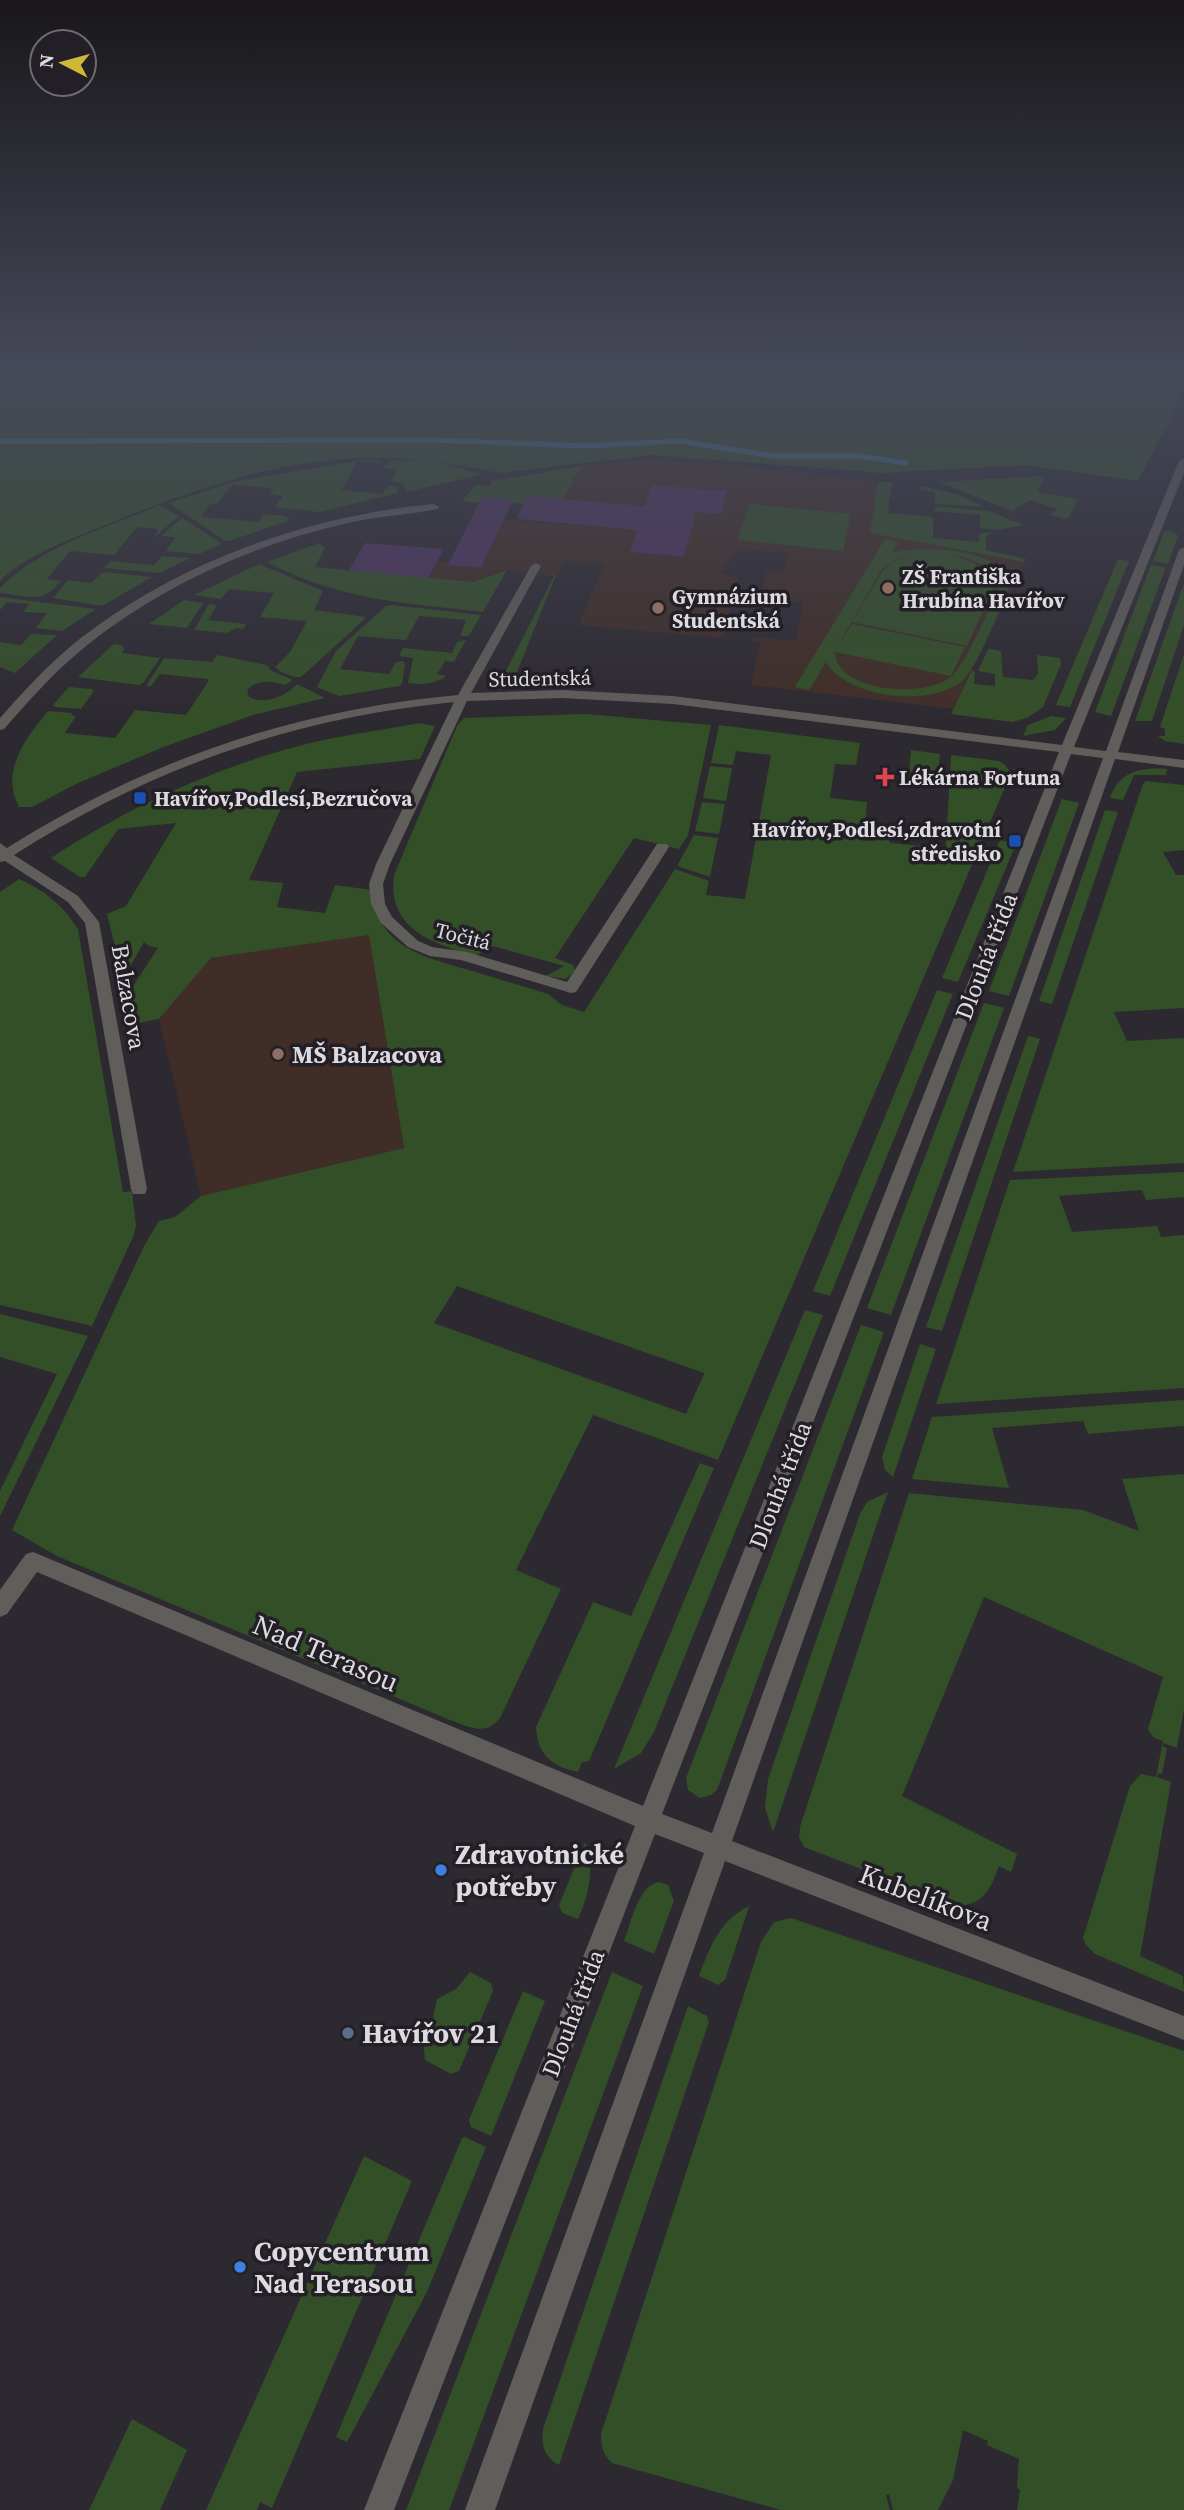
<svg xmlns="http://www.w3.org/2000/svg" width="1184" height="2510" font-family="'Source Serif 4',serif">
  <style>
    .education { fill: #402d27 }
    .green { fill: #334f27; fill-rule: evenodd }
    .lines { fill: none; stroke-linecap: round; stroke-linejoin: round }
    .stream { stroke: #3d7498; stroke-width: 5 }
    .building { fill: #4d3361 }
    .minor { fill: #605e5b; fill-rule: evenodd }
    .education-dot { fill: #8d6e63; stroke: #231f26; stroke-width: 2.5 }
    .health-dot { fill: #e0444e; stroke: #231f26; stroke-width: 2.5 }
    .transit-dot { fill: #1a4fb4; stroke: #231f26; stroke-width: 2.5 }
    .shop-dot { fill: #3f7fe0; stroke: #231f26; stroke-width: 2.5 }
    .service-dot { fill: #5c6f8a; stroke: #231f26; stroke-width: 2.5 }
    .labels { text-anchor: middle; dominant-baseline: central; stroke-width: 7; stroke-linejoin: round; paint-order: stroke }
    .far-poi-label { font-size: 21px; font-weight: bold; fill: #dedbe0; stroke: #231f26; text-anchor: start }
    .far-street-label { font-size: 21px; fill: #dedbe0; stroke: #231f26 }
    .street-label { font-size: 24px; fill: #dedbe0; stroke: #231f26 }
    .poi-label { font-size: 24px; font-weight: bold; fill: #dedbe0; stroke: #231f26; text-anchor: start }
    .near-street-label { font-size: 28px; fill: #dedbe0; stroke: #231f26 }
    .near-poi-label { font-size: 28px; font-weight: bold; fill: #dedbe0; stroke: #231f26; text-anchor: start }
  </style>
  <rect width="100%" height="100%" fill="#2d2930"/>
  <path class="education" d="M 643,460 L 730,465 L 878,482 L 871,533 L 1024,562 L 953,709 L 751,685 L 760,642 L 752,641 L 753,637 L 796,641 L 803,602 L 761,598 L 766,572 L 784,573 L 788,553 L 739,549 L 719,574 L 738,577 L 723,638 L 579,625 L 604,565 L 564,561 L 558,575 L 503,570 L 473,582 L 428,578 L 438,561 L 450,562 L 450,565 L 481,568 L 503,520 L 618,528 L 639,521 L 631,552 L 684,557 L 692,525 L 684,511 L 721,514 L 727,491 L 651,485 L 643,507 L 563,499 L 581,466 Z
    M 369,935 L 404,1148 L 201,1196 L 159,1019 L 211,958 Z"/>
  <path class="green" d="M 0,371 L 1184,371 L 1184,392 L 1138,481 L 1026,465 L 883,473 L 651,455 L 501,473 L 430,461 L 484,474 L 406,492 L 403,483 L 391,481 L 397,470 L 383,468 L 390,460 L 424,461 C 312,447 200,485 98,528 C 65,542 26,555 0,581 Z
    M 360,460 L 382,461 L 378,469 L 379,463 L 358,461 L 341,490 L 382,494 L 388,486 L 397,486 L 397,493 L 320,512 L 275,507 L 283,496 L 270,494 L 273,488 L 232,485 L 217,504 L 210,504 L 201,517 L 258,522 L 264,514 L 285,516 L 290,520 L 229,541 L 225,541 L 169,503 L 233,482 Z
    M 581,466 L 563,499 L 527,496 L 523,504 L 511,503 L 512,500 L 482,497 L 479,503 L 462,501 L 476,485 L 489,486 L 492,481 Z
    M 1044,476 L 1037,492 L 1078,499 L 1070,516 L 1065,519 L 1051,515 L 1057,509 L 1030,500 L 1012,511 L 939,482 Z
    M 878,482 L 892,482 L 889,501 L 886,502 L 889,503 L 888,513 L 933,517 L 933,538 L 979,542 L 980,533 L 994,532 L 986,536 L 986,550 L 1026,559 L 1024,562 L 870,533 Z
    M 921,486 L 959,495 L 984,507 L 935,504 L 935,492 L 920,490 Z
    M 749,504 L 851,514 L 843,551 L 738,540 Z
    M 160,505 L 179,516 L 155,537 L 158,529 L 137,527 L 114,555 L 70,551 L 47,579 L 61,581 C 41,605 29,596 0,593 L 0,588 C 41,546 107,528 160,505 Z
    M 940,507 L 989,511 L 1023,525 L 998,530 L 980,528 L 980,515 L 934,511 L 934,508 Z
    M 182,518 L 221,543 L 219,545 L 199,554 L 166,551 L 175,537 L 161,536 Z
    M 1169,531 L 1178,535 L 1168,564 L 1153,561 L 1164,532 Z
    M 885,539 L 898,542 L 892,553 C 920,545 1016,546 1007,594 C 997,614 978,666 963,680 C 932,708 848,699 826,662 L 809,690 L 795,687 ZM 915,554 L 896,560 L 884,569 L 852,622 L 967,646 L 995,585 C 990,566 969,562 953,555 C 971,558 1001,569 997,592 C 987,612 966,664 951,677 C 926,698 836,693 835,652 L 951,676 L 965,647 L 852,624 L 835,651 L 882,569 L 896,559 Z
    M 319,543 L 325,548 L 315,567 L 473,582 L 507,570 L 483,612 C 404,603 339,600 267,562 Z
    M 162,556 L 191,558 L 160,573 L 104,568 L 110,561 L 154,565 Z
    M 1118,559 L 1129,561 L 1070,707 L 1056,705 Z
    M 259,564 L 323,591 L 314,610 L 367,617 L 301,677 C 293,678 281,673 275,667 L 290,652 L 307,621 L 260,617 L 274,593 L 229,589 L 221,599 L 194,595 Z
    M 1151,565 L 1166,567 L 1111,716 L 1095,712 Z
    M 106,572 L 152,577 L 102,606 L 53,598 L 68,580 L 91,583 L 100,574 Z
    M 542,574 L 556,575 L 515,677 L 489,678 L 489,673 L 504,675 L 554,576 Z
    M 1184,583 L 1184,625 L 1152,721 L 1135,721 Z
    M 0,597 L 96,609 L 62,631 L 36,628 L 47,613 L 23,612 L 29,604 L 7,602 L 0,610 Z
    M 184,600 L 203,603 L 187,628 L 149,624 Z
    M 213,603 L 212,605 L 217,605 L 208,620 L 246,624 L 243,629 L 236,628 L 227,633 L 194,630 L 209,604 Z
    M 392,605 L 481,615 L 469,636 L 460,636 L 466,620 L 419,616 L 406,640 L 358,636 L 340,669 L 389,674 L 396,662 L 403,661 L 405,664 L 402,684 L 399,686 L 339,696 L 317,687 L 336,651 L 386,606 Z
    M 31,634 L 57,635 L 15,673 L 0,667 L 0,642 L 21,645 Z
    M 464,640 L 466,640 L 454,662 L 445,661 L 437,674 L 446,676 C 437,684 419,685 408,683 L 413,658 L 399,656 L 403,648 L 452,653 L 457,642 Z
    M 114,644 L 122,645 L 124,649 L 122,653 L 160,658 L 143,683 L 139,685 L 78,677 Z
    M 988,649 L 1001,651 L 1003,677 L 1033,680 L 1038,674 L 1037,655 L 1060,658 L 1061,664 L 1043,707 L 1027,718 L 1012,722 L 951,714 L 972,670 L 975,672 L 974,684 L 995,686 L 995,674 L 978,671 Z
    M 1184,654 L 1184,744 L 1165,741 L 1158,736 L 1165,736 L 1165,729 L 1160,727 Z
    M 217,655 L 267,665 L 272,671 L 293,680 L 285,685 C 271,681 258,679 247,690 L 249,697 C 264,705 285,697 297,684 L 325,698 L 253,715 L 166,746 L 78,783 L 32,807 L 19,807 C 0,771 25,739 48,711 L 72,713 L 71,715 L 76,716 L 65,733 L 115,738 L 135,710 L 186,715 L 208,682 L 208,679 L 160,674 L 151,686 L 146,686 L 164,658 L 212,662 Z
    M 69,687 L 91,689 L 94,691 L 81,709 L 55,707 L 53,705 Z
    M 586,714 L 711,725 L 688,835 L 679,849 L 634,838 L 555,958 L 573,965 L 575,971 L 566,979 L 546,976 L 564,966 L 493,946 L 475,956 C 432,943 387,929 394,875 L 457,726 L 464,718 Z
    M 1051,716 L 1066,718 L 1055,730 L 1023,736 L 1028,725 Z
    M 419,723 L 435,726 L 420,759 L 297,772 L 249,880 L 283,883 L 277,907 L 325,913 L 335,885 L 371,890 C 378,947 421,956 469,970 C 495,978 522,986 548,994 L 562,1005 L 584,1012 L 675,869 L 709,881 L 706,895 L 745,899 L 771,755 L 736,751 L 733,765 L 711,763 L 719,725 L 860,743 L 856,765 L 835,764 L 830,798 L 867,802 L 865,826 L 879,827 L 878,838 L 889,839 L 890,843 L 931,847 L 931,863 L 945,864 L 951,755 L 999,761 L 1004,764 L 1011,773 L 718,1460 L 593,1415 L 516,1570 L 561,1589 L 500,1718 C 486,1737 467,1726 450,1720 L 57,1556 L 12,1530 L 144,1246 L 159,1221 L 175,1217 L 201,1196 L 404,1148 L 369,935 L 211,958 L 159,1019 L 128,1025 L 126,997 L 158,948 L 149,946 L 144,942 L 123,979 L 107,914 L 126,906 L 176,823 L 118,829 L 85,877 L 80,877 L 51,858 C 131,805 221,765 314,742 C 349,734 384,730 419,723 ZM 457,1286 L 704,1373 L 704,1374 L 686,1414 L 434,1323 Z
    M 911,750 L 940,754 L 937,785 L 908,782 Z
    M 710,766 L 732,768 L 726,801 L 703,798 Z
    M 1167,769 L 1166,775 L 1134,775 L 1123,800 L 1110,798 C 1119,771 1141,767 1167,769 Z
    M 1146,781 L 1184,785 L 1184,850 L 1163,852 L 1176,875 L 1184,875 L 1184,1008 L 1114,1012 L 1127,1041 L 1184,1038 L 1184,1163 L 1013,1172 L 1143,784 Z
    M 1062,799 L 1079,803 L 1009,996 L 989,991 Z
    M 702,802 L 725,804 L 719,834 L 695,831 Z
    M 1105,810 L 1118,812 L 1052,1004 L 1039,1001 Z
    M 694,835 L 718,838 L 710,877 L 677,866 Z
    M 1000,840 L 1016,844 L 958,982 L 942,978 Z
    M 19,879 C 44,890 63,905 78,929 L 123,1192 L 132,1191 L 136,1226 L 133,1237 L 92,1326 L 0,1305 L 0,892 Z
    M 937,990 L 953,994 L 830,1296 L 813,1291 Z
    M 984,1003 L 1004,1008 L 891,1315 L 867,1308 Z
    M 1028,1036 L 1040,1039 L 942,1331 L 926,1327 Z
    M 1184,1172 L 1184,1197 L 1146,1200 L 1142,1190 L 1059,1196 L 1072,1232 L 1157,1226 L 1161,1237 L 1184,1235 L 1184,1388 L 936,1404 L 1010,1180 Z
    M 805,1310 L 823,1315 L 654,1732 L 641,1753 L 614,1769 Z
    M 0,1314 L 88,1336 L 0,1516 L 0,1491 L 57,1374 L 0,1357 Z
    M 861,1325 L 884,1332 L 717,1790 L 711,1795 L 700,1798 L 688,1790 L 686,1778 Z
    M 920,1344 L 936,1349 L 893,1477 L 885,1470 L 882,1457 Z
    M 1184,1400 L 1184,1428 L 1183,1426 L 1088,1434 L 1083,1421 L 992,1428 L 1009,1488 L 912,1479 L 932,1417 Z
    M 700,1463 L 714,1468 L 589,1761 L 582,1762 L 578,1772 C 552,1767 537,1754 536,1727 L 593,1602 L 631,1616 Z
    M 1184,1474 L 1184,1709 L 1177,1748 L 1163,1743 L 1163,1747 L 1167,1748 L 1162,1774 L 1158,1773 L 1157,1777 L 1171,1782 L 1140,1956 L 1183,1976 L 1184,1992 L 1095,1954 L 1086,1945 L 1083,1938 L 1130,1786 L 1141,1774 L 1156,1777 L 1163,1741 L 1153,1737 L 1148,1729 L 1163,1677 L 984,1597 L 902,1796 L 1017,1854 L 1011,1872 L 999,1866 C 991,1888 984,1905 957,1906 L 804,1847 L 799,1837 L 800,1827 L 909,1493 L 1083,1510 L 1139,1531 L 1122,1479 Z
    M 888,1492 L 883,1506 L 773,1832 L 765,1808 L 768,1779 L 860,1514 L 867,1502 Z
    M 585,1842 C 595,1869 589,1894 578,1919 L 562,1913 L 559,1905 Z
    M 659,1882 L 668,1885 L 674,1901 L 654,1954 L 624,1941 C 631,1923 638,1885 659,1882 Z
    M 749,1906 L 725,1980 L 718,1985 L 699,1976 C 710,1947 719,1921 749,1906 Z
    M 791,1918 L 1184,2051 L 1184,2510 L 1017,2510 L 1020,2490 L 1017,2488 L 1019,2459 L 987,2445 L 988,2441 L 963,2430 L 953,2480 L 938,2510 L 893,2510 L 889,2494 L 886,2495 L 890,2510 L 781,2510 L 612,2463 C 603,2454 601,2446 601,2434 L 761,1942 L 774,1922 Z
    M 470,1972 L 491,1983 L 493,1991 L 459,2071 L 451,2074 L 425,2060 L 423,2038 L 432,2023 L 437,1999 L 456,1989 Z
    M 612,1972 L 643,1986 L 449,2510 L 406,2510 Z
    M 523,1991 L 545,2001 L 491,2136 L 471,2127 L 469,2120 Z
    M 688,2006 L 707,2016 L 709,2022 L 559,2465 C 544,2457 541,2445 543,2429 Z
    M 462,2138 L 465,2137 L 486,2147 L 427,2292 L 347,2442 L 336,2437 Z
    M 364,2156 L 412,2181 L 272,2508 L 260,2502 L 257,2510 L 206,2510 Z
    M 132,2419 L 187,2450 L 160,2510 L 89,2510 Z"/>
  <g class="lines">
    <path class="stream" d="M 0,441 L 430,440 L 585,446 L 679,441 L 774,456 L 859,456 L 906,463"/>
  </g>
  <path class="building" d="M 651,485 L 727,491 L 721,514 L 696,512 L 684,557 L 630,552 L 637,530 L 517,519 L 527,496 L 644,506 Z
    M 482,497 L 513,500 L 481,568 L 448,565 Z
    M 365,543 L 444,549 L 428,578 L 349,570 Z"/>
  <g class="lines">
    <path class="minor" d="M 1184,458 L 1184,473 L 1074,747 L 1106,751 L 1179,550 L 1184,547 L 1184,565 L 1118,752 L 1184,760 L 1184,768 L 1115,759 L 732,1841 L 1184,2016 L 1184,2040 L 725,1861 L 495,2510 L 465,2510 L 704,1853 L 655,1834 L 394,2510 L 364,2510 L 635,1826 L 37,1572 L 7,1614 L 0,1617 L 0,1590 L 26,1554 L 33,1552 L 643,1806 L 1059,752 L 673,704 L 562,698 L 467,701 L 390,864 L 383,884 L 385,904 L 392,917 L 418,941 L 432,947 L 467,952 L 567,982 L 657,844 L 667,844 L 669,847 L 576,992 L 571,993 L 461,960 L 430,956 L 408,947 L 381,923 L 371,904 L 369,884 L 376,864 L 454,702 C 293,718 151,768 14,855 L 78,896 L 99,922 L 147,1189 L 145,1194 L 133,1194 L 131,1189 L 85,923 L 68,902 L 5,861 L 0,862 L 0,843 L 7,848 C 147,760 294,710 458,695 L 531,566 L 536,563 L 541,566 L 471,693 L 562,690 L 673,696 L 1062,745 L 1179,461 ZM 1071,754 L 1103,758 L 712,1833 L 662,1814 Z
      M 434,504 L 439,507 L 438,509 C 408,515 377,516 348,523 C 253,544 154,589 79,652 C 52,674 28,702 4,729 L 0,730 L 0,718 C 22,693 45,668 71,646 C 172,564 305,516 434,504 Z"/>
  </g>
  <linearGradient id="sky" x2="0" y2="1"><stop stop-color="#19171a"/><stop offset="0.51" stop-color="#464959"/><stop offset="1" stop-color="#464959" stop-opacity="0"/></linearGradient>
  <rect width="1184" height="723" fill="url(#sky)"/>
  <g class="education-dot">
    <circle cx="888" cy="588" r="7"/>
    <circle cx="658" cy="608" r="7"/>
    <circle cx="278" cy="1054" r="7"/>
  </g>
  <path class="health-dot" d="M881.5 766.5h7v7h7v7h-7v7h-7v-7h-7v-7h7z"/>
  <g class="transit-dot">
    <rect x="133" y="791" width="14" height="14" rx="3.5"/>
    <rect x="1008" y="834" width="14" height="14" rx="3.5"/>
  </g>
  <g class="shop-dot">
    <circle cx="441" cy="1870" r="7"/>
    <circle cx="240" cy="2267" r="7"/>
  </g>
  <circle class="service-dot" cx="348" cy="2033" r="7"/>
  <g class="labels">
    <g class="far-poi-label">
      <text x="902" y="576">ZŠ Františka<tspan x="902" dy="24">Hrubína Havířov</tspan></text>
      <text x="672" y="596">Gymnázium<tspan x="672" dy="24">Studentská</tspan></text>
      <text x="899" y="777">Lékárna Fortuna</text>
      <text x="154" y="798">Havířov,Podlesí,Bezručova</text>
      <text x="1001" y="829" text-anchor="end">Havířov,Podlesí,zdravotní<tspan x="1001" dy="24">středisko</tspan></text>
    </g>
    <g class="far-street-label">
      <text transform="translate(540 678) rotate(-1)">Studentská</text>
      <text transform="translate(463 936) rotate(14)">Točitá</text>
    </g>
    <g class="street-label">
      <text transform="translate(986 956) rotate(-69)">Dlouhá třída</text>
      <text transform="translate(129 997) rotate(80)">Balzacova</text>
      <text transform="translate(780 1485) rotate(-69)">Dlouhá třída</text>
      <text transform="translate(573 2013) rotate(-69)">Dlouhá třída</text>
    </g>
    <g class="poi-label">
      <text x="292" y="1054">MŠ Balzacova</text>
    </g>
    <g class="near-street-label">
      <text transform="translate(326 1653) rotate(23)">Nad Terasou</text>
      <text transform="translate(926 1897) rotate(21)">Kubelíkova</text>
    </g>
    <g class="near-poi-label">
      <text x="455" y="1854">Zdravotnické<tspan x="455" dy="32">potřeby</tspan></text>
      <text x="362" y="2033">Havířov 21</text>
      <text x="254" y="2251">Copycentrum<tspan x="254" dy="32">Nad Terasou</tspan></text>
    </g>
  </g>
  <g transform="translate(63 63) rotate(276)"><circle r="33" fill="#231f26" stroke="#6e6a70" stroke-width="2"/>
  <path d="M0-5L12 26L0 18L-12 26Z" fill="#cfb837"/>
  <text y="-10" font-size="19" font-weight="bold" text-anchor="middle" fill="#dedbe0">N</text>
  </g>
</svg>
